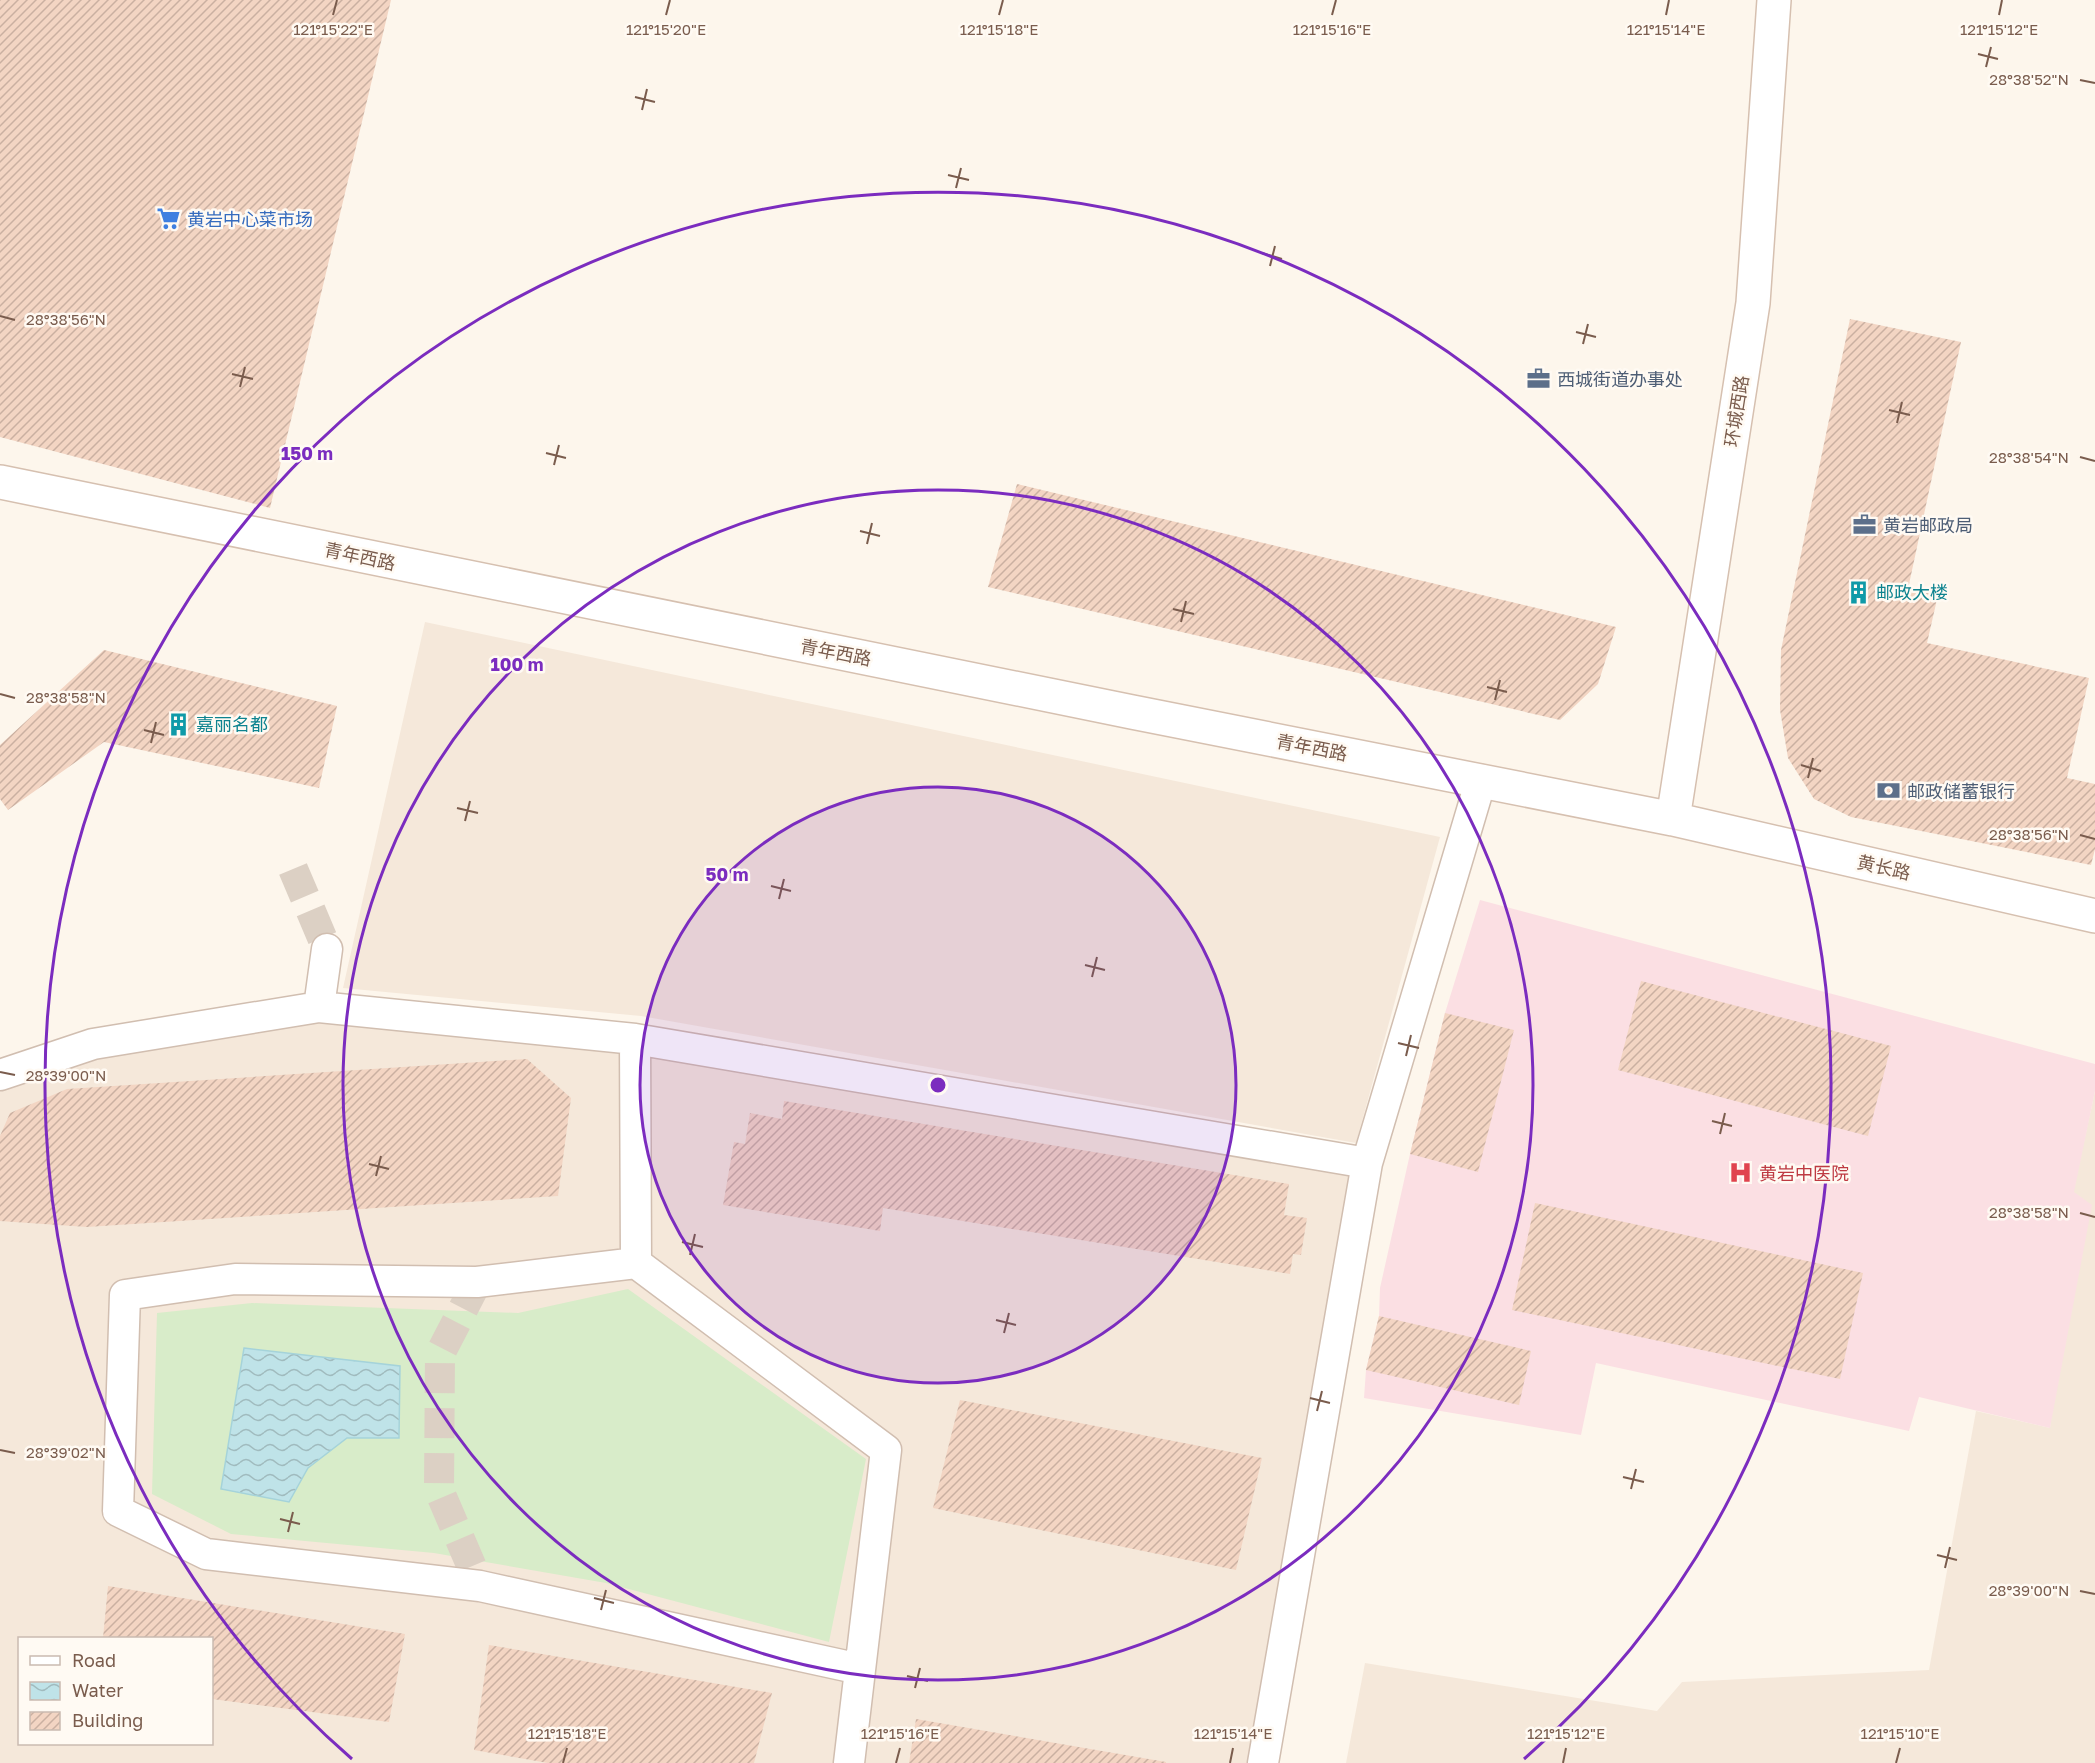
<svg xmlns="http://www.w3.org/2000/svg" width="2095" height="1763" font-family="'Golos Text','Noto Sans SC',sans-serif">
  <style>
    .residential { fill: #f5e8da; fill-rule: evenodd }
    .medical { fill: #fbdfe3 }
    .grass { fill: #d8ecc9 }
    .water { fill: url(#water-waves); stroke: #a5d3da; stroke-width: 1.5 }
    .building { fill: url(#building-hatch) }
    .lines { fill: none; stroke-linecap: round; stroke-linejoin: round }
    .street-tunnel { stroke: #dcd0c4; stroke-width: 30; stroke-dasharray: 30 15; stroke-linecap: butt }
    .street-casing { stroke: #d1beb0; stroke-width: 33 }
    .secondary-casing { stroke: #d6c0b0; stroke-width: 36 }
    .street { stroke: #fff; stroke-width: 30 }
    .secondary { stroke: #fff; stroke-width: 33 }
    .ticks { fill: none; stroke: #7a5c4d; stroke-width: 2 }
    .ring { fill: none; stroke: #7b2cbf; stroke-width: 3 }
    .labels { text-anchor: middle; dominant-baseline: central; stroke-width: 5; stroke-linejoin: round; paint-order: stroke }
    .shop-label { font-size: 18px; fill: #366cbe; stroke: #fffaf3; text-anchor: start }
    .service-label { font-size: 18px; fill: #4e5e75; stroke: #fffaf3; text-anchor: start }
    .street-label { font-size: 18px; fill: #7a5c4d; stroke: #fffaf3 }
    .culture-label { font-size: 18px; fill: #0d838f; stroke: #fffaf3; text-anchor: start }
    .health-label { font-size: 18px; fill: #be3a42; stroke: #fffaf3; text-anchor: start }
    .ticks-label { font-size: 15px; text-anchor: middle; fill: #7a5c4d; stroke: #fffaf3; stroke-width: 5; stroke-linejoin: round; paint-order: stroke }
    .centre { fill: #7b2cbf; stroke: #fffaf3; stroke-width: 3 }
    .ring-label { font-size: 18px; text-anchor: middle; font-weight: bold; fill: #7b2cbf; stroke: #fffaf3; stroke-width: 5; stroke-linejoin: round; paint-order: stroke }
  </style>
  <defs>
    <pattern id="water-waves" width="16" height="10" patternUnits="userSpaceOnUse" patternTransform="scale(1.5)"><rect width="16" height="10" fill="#bfe3e8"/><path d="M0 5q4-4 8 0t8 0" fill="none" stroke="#a0bbbe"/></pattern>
    <pattern id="building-hatch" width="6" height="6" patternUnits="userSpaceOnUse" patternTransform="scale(1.5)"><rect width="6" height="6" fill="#f3d5c3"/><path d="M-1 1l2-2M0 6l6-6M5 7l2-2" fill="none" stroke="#cab0a1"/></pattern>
  </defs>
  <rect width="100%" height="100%" fill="#fdf6ec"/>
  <path class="residential" d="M 425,622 L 1440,837 L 1356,1143 L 641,1016 L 343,988 Z
    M 319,1007 L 1367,1163 L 1263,1763 L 0,1763 L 0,1075 ZM 20,1638 L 212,1638 L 212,1744 L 20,1744 Z
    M 2095,1091 L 2095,1763 L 1346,1763 L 1365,1663 L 1657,1711 L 1682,1682 L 1929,1670 L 1976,1411 L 2050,1428 L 2073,1192 Z"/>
  <path class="medical" d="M 1480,900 L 2095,1064 L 2095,1091 L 2074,1192 L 2092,1205 L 2050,1428 L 1919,1397 L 1909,1431 L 1596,1363 L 1581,1435 L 1364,1398 L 1366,1370 L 1379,1316 L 1380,1288 L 1410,1154 L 1445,1013 Z"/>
  <path class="grass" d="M 628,1289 L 866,1459 L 829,1642 L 606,1583 L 434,1553 L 231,1534 L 152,1494 L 157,1313 L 252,1303 L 518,1313 Z"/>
  <path class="water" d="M 244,1348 L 400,1366 L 399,1438 L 347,1438 L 308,1468 L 289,1502 L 221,1489 Z"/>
  <path class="building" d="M 0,0 L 391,0 L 270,508 L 0,437 Z
    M 1850,319 L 1961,342 L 1908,589 L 1938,595 L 1927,643 L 2089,678 L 2067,778 L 2095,784 L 2095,849 L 2091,865 L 1851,817 L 1814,799 L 1788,758 L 1780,710 L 1781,650 Z
    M 1017,484 L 1616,627 L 1598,684 L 1560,720 L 988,587 Z
    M 104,650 L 337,706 L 319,788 L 104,742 L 8,810 L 0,799 L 0,745 Z
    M 1641,981 L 1891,1046 L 1868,1136 L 1618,1070 Z
    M 1445,1013 L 1514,1030 L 1478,1172 L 1410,1154 Z
    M 527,1059 L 571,1098 L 558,1196 L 87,1227 L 0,1221 L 0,1136 L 10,1113 L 67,1089 Z
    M 784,1101 L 1289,1184 L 1284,1215 L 1307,1218 L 1301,1255 L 1293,1254 L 1290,1274 L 883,1208 L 880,1231 L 723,1205 L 734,1142 L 745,1144 L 750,1113 L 782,1119 Z
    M 1535,1203 L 1863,1273 L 1840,1379 L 1512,1310 Z
    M 1379,1316 L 1531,1351 L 1519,1405 L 1366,1370 Z
    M 960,1400 L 1262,1458 L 1236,1570 L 933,1508 Z
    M 108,1586 L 405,1634 L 389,1722 L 212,1699 L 212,1638 L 103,1638 Z
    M 489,1645 L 772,1693 L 754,1763 L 548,1763 L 474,1750 Z
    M 916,1719 L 1166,1762 L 1166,1763 L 909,1763 Z"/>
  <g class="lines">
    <path class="street-tunnel" d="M 293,869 L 327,949
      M 477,1282 L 440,1354 L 439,1490 L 480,1586"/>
    <defs>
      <path id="street" d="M 319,1007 L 327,949
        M 635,1039 L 636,1263
        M 0,1075 L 93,1044 L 319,1007 L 635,1039 L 1367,1163
        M 849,1763 L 886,1450 L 636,1263 L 477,1282 L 235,1279 L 125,1295 L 118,1511 L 206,1554 L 480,1586 L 860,1669
        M 1263,1763 L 1367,1163 L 1481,780"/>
      <path id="secondary" d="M 0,482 L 1132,712 L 1673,819 L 2095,916
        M 1673,819 L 1753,303 L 1774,0"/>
    </defs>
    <use href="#street" class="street-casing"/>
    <use href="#secondary" class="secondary-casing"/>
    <use href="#street" class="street"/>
    <use href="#secondary" class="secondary"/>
  </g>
  <path class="ticks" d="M 333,15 L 337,0M 666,15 L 670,0M 999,15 L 1003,0M 1332,15 L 1336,0M 1666,15 L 1669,0M 1999,15 L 2002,0M 1978,54 L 1998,59M 1986,67 L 1991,47M 2080,80 L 2095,83M 635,97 L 655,102M 642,110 L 647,89M 948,175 L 969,180M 956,188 L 961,168M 1262,253 L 1282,259M 1270,266 L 1275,246M 0,316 L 15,320M 1576,332 L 1596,337M 1583,344 L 1588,324M 232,374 L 253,379M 240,387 L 245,367M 1889,410 L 1910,415M 1897,423 L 1902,402M 546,453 L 566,458M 2080,457 L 2095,461M 554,465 L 559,445M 860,531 L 880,536M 867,544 L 872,523M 1173,609 L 1194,614M 1181,622 L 1186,601M 1487,687 L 1507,692M 0,694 L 15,698M 1495,700 L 1500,680M 144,730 L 164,735M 151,743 L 156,722M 1801,765 L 1821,771M 1808,778 L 1813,758M 457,808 L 478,813M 465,821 L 470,801M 2080,835 L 2095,839M 771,886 L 791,891M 779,899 L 784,879M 1085,965 L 1105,970M 1092,977 L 1097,957M 1398,1043 L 1419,1048M 1406,1056 L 1411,1035M 0,1072 L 15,1075M 1712,1121 L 1732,1126M 1720,1134 L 1725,1113M 369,1164 L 389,1169M 376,1176 L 381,1156M 2080,1213 L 2095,1217M 682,1242 L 703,1247M 690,1255 L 695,1234M 996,1320 L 1016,1325M 1004,1333 L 1009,1313M 1310,1398 L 1330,1403M 1317,1411 L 1322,1391M 0,1450 L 15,1453M 1623,1477 L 1644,1482M 1631,1489 L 1636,1469M 280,1519 L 300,1524M 288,1532 L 293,1512M 1937,1555 L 1957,1560M 1945,1568 L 1950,1547M 2080,1591 L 2095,1594M 594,1598 L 614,1603M 601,1610 L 606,1590M 907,1676 L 928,1681M 915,1688 L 920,1668M 563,1763 L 567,1748M 896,1763 L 900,1748M 1230,1763 L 1233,1748M 1563,1763 L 1566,1748M 1896,1763 L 1900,1748"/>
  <circle cx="938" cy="1085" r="298" fill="#7b2cbf" fill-opacity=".12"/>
  <g class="ring">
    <circle cx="938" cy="1085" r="298"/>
    <circle cx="938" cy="1085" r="595"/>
    <path d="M352 1759A893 893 0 1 1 1524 1759"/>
  </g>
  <defs>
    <symbol id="supermarket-bare" viewBox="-9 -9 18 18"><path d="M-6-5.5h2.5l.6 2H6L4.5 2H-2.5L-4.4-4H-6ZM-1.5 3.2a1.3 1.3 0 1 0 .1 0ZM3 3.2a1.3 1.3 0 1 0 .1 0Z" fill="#3f7fe0" stroke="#fffaf3" stroke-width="2.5" paint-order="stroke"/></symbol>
    <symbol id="office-bare" viewBox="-9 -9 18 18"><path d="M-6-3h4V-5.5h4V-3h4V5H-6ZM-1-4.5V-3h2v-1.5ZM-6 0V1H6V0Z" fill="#5c6f8a" stroke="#fffaf3" stroke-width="2.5" paint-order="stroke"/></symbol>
    <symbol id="building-bare" viewBox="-9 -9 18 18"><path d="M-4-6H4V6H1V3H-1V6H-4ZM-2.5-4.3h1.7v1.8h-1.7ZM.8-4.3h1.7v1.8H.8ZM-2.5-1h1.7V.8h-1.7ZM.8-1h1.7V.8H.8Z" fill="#0f9aa8" stroke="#fffaf3" stroke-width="2.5" paint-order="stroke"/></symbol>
    <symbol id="bank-bare" viewBox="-9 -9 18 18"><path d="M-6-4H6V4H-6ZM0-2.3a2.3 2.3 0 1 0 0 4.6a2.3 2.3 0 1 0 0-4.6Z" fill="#5c6f8a" stroke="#fffaf3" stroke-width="2.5" paint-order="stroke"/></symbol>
    <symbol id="hospital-bare" viewBox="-9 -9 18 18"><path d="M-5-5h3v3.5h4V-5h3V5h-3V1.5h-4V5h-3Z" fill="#e0444e" stroke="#fffaf3" stroke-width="2.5" paint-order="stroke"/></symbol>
  </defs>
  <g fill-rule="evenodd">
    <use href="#supermarket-bare" x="152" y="202" width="33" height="33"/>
    <use href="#office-bare" x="1522" y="362" width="33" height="33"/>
    <use href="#office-bare" x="1848" y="508" width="33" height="33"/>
    <use href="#building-bare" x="1842" y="576" width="33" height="33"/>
    <use href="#building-bare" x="162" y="708" width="33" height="33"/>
    <use href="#bank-bare" x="1872" y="774" width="33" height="33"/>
    <use href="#hospital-bare" x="1724" y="1156" width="33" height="33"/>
  </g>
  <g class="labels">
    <g class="shop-label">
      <text x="187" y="219">黄岩中心菜市场</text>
    </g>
    <g class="service-label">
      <text x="1557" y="379">西城街道办事处</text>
      <text x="1883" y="525">黄岩邮政局</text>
      <text x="1907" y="791">邮政储蓄银行</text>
    </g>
    <g class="street-label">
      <text transform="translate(1736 411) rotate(-81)">环城西路</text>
      <text transform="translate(360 556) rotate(12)">青年西路</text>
      <text transform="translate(836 652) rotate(11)">青年西路</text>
      <text transform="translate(1312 747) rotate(11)">青年西路</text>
      <text transform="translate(1884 867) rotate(13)">黄长路</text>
    </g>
    <g class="culture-label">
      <text x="1876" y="592">邮政大楼</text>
      <text x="196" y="724">嘉丽名都</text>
    </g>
    <g class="health-label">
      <text x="1759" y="1173">黄岩中医院</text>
    </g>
  </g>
  <g class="ticks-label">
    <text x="333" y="35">121°15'22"E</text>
    <text x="666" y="35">121°15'20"E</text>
    <text x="999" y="35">121°15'18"E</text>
    <text x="1332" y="35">121°15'16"E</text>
    <text x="1666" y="35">121°15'14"E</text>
    <text x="1999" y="35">121°15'12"E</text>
    <text x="2029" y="85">28°38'52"N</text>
    <text x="66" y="325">28°38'56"N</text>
    <text x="2029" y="463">28°38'54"N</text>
    <text x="66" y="703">28°38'58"N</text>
    <text x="2029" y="840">28°38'56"N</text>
    <text x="66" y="1081">28°39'00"N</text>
    <text x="2029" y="1218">28°38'58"N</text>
    <text x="66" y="1458">28°39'02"N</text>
    <text x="2029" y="1596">28°39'00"N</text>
    <text x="567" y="1739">121°15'18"E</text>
    <text x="900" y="1739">121°15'16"E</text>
    <text x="1233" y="1739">121°15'14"E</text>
    <text x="1566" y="1739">121°15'12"E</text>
    <text x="1900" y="1739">121°15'10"E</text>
  </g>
  <circle cx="938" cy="1085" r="9" class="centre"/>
  <g class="ring-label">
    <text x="307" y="460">150 m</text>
    <text x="517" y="671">100 m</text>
    <text x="727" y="881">50 m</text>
  </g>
  <rect x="18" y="1637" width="195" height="108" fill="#fffaf3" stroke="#cabbb1" stroke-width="1.5"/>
  <rect x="30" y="1656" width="30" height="9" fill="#ffffff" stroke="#cabbb1" stroke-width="1.5"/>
  <text x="72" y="1667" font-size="18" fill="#7a5c4d">Road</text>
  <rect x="30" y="1682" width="30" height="18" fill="url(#water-waves)" stroke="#cabbb1" stroke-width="1.5"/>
  <text x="72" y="1697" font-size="18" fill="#7a5c4d">Water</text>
  <rect x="30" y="1712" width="30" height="18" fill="url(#building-hatch)" stroke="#cabbb1" stroke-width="1.5"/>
  <text x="72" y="1727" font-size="18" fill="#7a5c4d">Building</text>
</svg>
